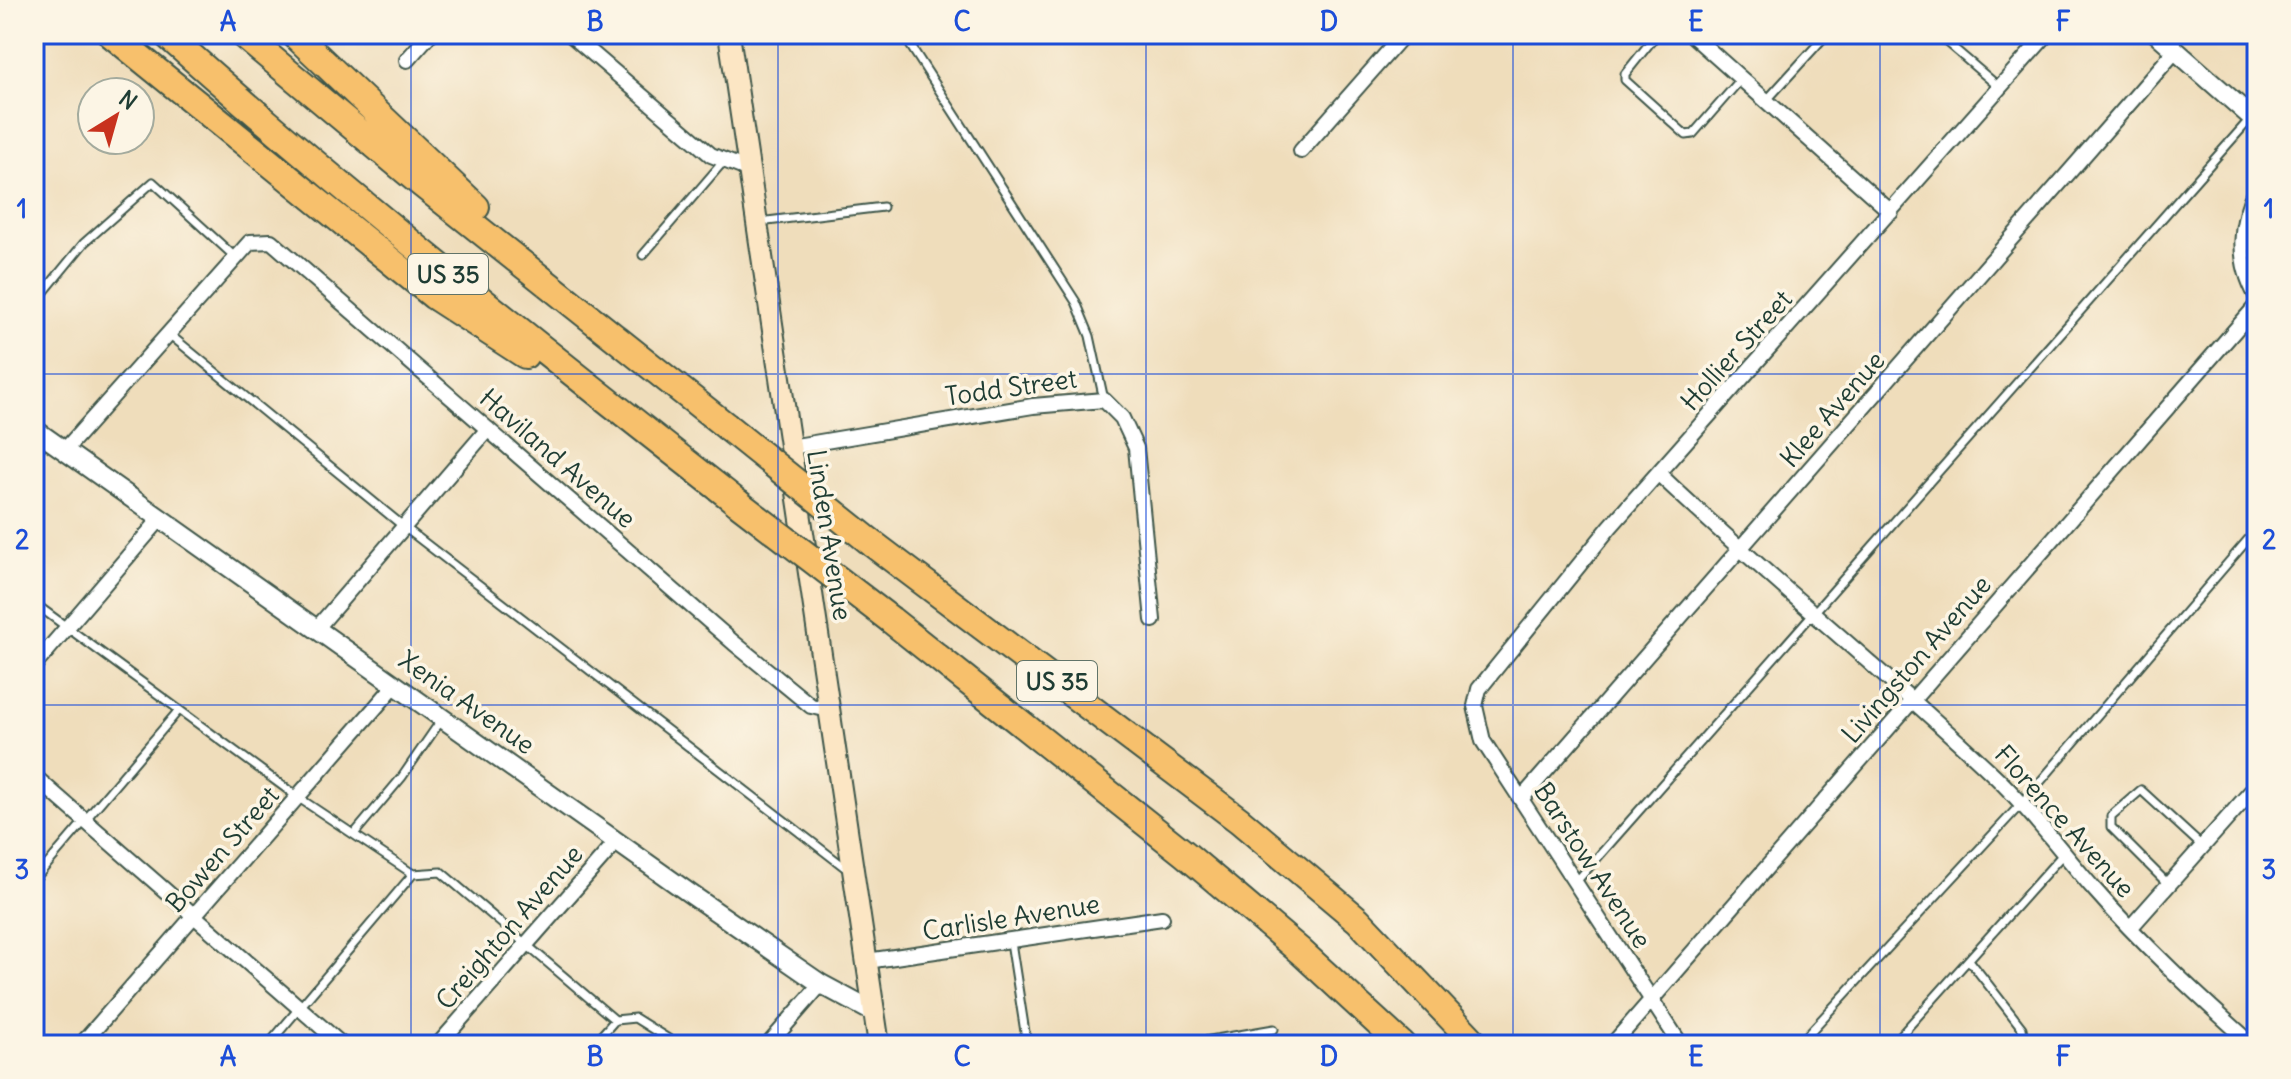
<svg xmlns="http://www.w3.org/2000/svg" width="2291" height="1079" font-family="Delius,sans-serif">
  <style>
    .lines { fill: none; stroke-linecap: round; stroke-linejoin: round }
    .service-casing { stroke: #3e5548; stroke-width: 11 }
    .minor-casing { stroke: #3e5548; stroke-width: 18 }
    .tertiary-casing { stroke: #3e5548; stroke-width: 22 }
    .secondary-casing { stroke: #3e5548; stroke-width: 24 }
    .motorway-casing { stroke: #3e5548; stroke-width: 30 }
    .service { stroke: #fff; stroke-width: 7 }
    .minor { stroke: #fff; stroke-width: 14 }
    .tertiary { stroke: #fff; stroke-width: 18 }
    .secondary { stroke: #fce6c4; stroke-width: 20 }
    .motorway { stroke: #f7c06c; stroke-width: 26 }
    .motorway-bridge-casing { stroke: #3e5548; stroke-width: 30; stroke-linecap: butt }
    .motorway-bridge { stroke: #f7c06c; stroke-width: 26 }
    .grid { fill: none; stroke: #1d4ed8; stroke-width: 2; stroke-opacity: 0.55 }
    .labels { text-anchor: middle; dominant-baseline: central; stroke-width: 7; stroke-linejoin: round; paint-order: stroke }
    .shield { fill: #fcf5e5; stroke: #617469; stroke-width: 2 }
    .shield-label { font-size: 24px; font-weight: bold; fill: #1f3d34 }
    .street-label { font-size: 26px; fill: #1f3d34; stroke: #fcf5e5 }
    .neatline { fill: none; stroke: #1d4ed8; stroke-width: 3 }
    .grid-label { font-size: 26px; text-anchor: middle; font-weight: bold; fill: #1d4ed8 }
  </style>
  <rect width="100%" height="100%" fill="#fcf5e5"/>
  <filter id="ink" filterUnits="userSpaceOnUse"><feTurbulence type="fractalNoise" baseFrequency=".0125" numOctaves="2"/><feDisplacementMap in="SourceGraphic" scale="16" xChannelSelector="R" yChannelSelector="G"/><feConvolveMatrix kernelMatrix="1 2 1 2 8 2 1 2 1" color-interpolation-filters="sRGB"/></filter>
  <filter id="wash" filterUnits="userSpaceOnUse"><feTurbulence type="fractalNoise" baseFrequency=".006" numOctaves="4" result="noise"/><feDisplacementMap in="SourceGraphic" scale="32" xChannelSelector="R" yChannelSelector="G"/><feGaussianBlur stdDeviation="1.8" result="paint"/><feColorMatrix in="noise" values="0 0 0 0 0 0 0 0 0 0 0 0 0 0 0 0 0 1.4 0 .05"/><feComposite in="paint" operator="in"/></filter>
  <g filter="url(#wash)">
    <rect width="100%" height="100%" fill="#efddbb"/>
  </g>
  <g filter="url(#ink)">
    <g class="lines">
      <defs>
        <path id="service" d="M 903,34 L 1076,302 L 1090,336 L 1104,400
          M 1657,34 L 1625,74 L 1625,80 L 1686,135 L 1693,134 L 1741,79
          M 1937,34 L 1999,87
          M 1766,101 L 1827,34
          M 759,222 L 883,207
          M 643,255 L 723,162
          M 34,304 L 84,243 L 153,182 L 235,257
          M 169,334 L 403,526 L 847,869
          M 34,603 L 299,798 L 413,874 L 441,872 L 615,1020 L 635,1018 L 678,1045
          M 354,834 L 402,777 L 442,719
          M 34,880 L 179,710
          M 1575,883 L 2250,119
          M 2169,885 L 2111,827 L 2111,816 L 2141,790 L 2203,847
          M 1011,942 L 1027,1045
          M 1969,960 L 2022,1028 L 2025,1045
          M 2248,1041 L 2257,1031
          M 268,1045 L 413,874
          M 593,1045 L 615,1020
          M 1181,1045 L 1274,1029
          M 1798,1045 L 2022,803 L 2257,529
          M 1892,1045 L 2064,853"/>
        <path id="minor" d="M 570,34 L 711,155 L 749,170
          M 1691,34 L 1891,212
          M 407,60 L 430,34
          M 1301,151 L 1404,34
          M 2257,186 C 2239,222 2236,261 2257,297
          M 790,447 L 1033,406 L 1104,400 L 1122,418 L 1136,448 L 1153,620
          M 64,451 L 250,242 L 271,241 L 734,643 L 811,706 L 830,710
          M 1659,474 C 1769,579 1887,673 1997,778 C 2032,812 2061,851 2093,888 C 2142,944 2197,995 2253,1045
          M 317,628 L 488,429
          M 34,666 L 161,518
          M 34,776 L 342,1045
          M 1522,798 L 2176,50
          M 2130,928 L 2257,785
          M 867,961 L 1162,918
          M 81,1045 L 396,684
          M 438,1045 L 617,841
          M 768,1045 L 821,984
          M 1612,1045 L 2257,305
          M 1681,1045 L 1483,741 L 1475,706 L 1479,689 L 1610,527 L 2047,34"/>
        <path id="tertiary" d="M 2157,34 L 2257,122
          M 34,429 L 692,895 L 821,984 L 873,1012"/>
        <path id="secondary" d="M 729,34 L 879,1045"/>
        <path id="motorway" d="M 111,34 L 434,296 L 525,355
          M 166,34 C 350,199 544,351 738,503
          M 242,34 L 418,181 L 726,426
          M 294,34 L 476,207
          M 873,544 L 1239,820 L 1358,920 L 1477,1045
          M 891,620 L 1185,854 L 1300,951 L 1402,1045"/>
      </defs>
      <use href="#service" class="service-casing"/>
      <use href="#minor" class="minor-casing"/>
      <use href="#tertiary" class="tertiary-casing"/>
      <use href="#secondary" class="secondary-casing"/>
      <use href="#motorway" class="motorway-casing"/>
      <use href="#service" class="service"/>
      <use href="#minor" class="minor"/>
      <use href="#tertiary" class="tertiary"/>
      <use href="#secondary" class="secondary"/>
      <use href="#motorway" class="motorway"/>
      <defs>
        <path id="motorway-bridge" d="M 726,426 L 873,544
          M 738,503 L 891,620"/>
      </defs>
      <use href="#motorway-bridge" class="motorway-bridge-casing"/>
      <use href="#motorway-bridge" class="motorway-bridge"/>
    </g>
  </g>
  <path class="grid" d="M 411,34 L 411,1045M 778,34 L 778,1045M 1146,34 L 1146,1045M 1513,34 L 1513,1045M 1880,34 L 1880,1045M 34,374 L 2257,374M 34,705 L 2257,705"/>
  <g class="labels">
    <g class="shield">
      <rect x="408" y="254" width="80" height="40" rx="6"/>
      <rect x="1017" y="661" width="80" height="40" rx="6"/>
    </g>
    <g class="shield-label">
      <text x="448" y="274">US 35</text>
      <text x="1057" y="681">US 35</text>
    </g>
    <g class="street-label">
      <text transform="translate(1736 350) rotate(-48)">Hollier Street</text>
      <text transform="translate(1011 387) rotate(-8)">Todd Street</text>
      <text transform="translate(1832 409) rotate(-49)">Klee Avenue</text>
      <text transform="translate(558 458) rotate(41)">Haviland Avenue</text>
      <text transform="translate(830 535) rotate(81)">Linden Avenue</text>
      <text transform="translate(1916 659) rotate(-49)">Livingston Avenue</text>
      <text transform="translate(467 702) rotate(35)">Xenia Avenue</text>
      <text transform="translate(2065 821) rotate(48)">Florence Avenue</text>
      <text transform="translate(222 849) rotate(-49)">Bowen Street</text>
      <text transform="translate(1593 865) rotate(57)">Barstow Avenue</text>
      <text transform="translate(1011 917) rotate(-9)">Carlisle Avenue</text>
      <text transform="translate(509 927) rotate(-49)">Creighton Avenue</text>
    </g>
  </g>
  <rect width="2291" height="1079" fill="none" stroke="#fcf5e5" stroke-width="88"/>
  <g transform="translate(116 116) rotate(37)"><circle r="38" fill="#fcf5e5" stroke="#a4ab9e" stroke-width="2"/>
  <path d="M0-6L14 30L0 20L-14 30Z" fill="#c8321e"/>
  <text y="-12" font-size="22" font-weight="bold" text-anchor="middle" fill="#1f3d34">N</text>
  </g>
  <rect x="44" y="44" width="2203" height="991" class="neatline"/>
  <g class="grid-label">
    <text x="228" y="31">A</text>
    <text x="595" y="31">B</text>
    <text x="962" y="31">C</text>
    <text x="1329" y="31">D</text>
    <text x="1696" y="31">E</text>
    <text x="2063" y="31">F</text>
    <text x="22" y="218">1</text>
    <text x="2269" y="218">1</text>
    <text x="22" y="549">2</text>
    <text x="2269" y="549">2</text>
    <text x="22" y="879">3</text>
    <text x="2269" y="879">3</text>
    <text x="228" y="1066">A</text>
    <text x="595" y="1066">B</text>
    <text x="962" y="1066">C</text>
    <text x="1329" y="1066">D</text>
    <text x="1696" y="1066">E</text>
    <text x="2063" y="1066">F</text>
  </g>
</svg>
